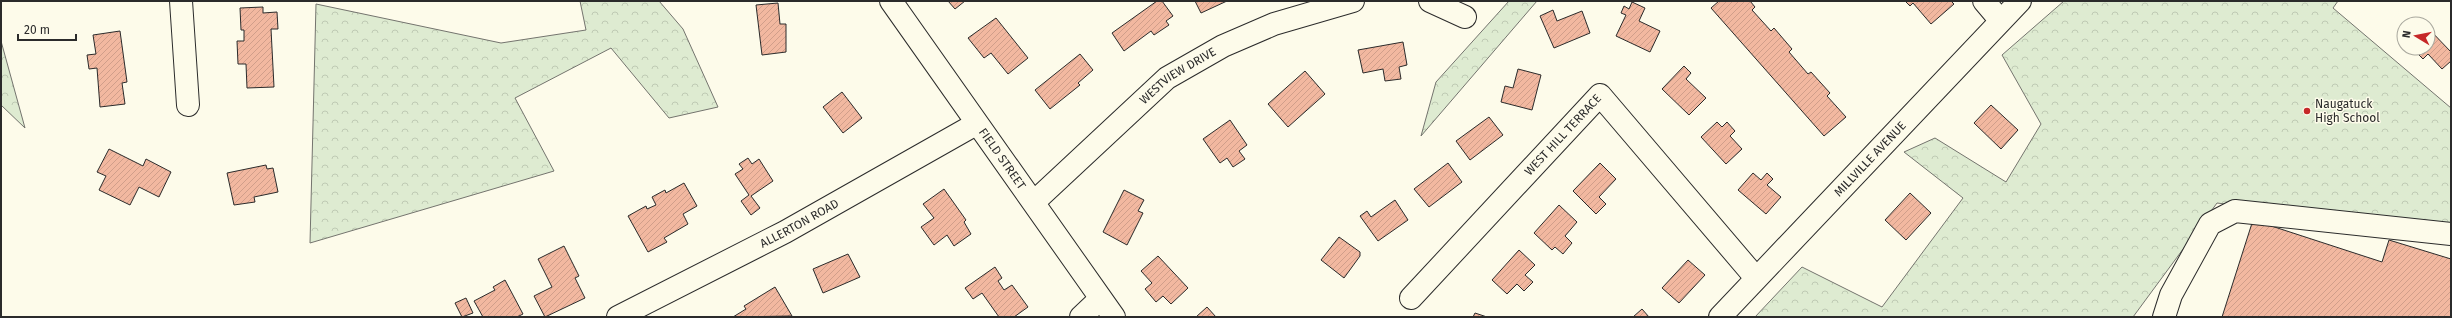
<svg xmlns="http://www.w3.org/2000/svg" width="2452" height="318" font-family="'Fira Sans',sans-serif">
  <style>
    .forest { fill: url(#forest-crowns); stroke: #74746e }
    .building { fill: url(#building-hatch); stroke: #2b2b2b }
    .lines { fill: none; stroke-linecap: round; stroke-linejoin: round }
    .minor-casing { stroke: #2b2b2b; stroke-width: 24 }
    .minor { stroke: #fdfbea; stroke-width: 22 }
    .poi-dot { fill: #c62828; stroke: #fdfbea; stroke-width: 1.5 }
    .labels { text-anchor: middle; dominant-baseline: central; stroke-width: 3; stroke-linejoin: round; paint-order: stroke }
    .street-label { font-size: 12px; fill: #2b2b2b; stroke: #fdfbea }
    .poi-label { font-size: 12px; fill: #2b2b2b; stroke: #fdfbea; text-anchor: start }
  </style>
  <defs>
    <pattern id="forest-crowns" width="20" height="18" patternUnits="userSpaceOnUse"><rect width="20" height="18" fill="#deebd1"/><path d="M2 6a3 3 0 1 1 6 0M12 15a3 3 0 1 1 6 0" fill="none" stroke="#bfcab4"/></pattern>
    <pattern id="building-hatch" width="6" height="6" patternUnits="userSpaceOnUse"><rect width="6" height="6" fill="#f2b8a0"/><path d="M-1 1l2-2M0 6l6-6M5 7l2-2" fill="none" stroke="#d09e8a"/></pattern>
  </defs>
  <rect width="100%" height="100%" fill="#fdfbea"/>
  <path class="forest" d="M 580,1 L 659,1 L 683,29 L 718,107 L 669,118 L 611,48 L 515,98 L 554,171 L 310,243 L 316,4 L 501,43 L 586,30 Z
    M 1509,1 L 1537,1 L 1421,136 L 1436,82 Z
    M 2064,1 L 2338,1 L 2333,8 L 2451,108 L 2451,233 L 2217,203 L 2133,317 L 1755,317 L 1802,267 L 1882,307 L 1963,198 L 1904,152 L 1935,138 L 2006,182 L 2041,124 L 2002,55 Z
    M 1,41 L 25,128 L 1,105 Z"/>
  <path class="building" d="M 948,1 L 965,1 L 955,9 Z
    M 1157,1 L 1162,1 L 1173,16 L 1166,21 L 1169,25 L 1154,35 L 1151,31 L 1124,51 L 1112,33 Z
    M 1195,1 L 1227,1 L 1201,13 Z
    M 1719,1 L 1750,1 L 1755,7 L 1752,10 L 1771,31 L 1774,28 L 1792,49 L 1789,52 L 1808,74 L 1811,72 L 1830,93 L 1827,96 L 1846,117 L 1824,136 L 1711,8 Z
    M 1905,1 L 1951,1 L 1954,4 L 1931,24 L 1913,3 L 1910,6 Z
    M 1632,2 L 1645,8 L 1639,21 L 1660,31 L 1650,52 L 1616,36 L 1626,15 L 1621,13 L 1624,6 L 1629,9 Z
    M 778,3 L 780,24 L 786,24 L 786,52 L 762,55 L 756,5 Z
    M 263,7 L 263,13 L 277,12 L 278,29 L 271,29 L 274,87 L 247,88 L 246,64 L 238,64 L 237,41 L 244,41 L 244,30 L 241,30 L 240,8 Z
    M 1553,10 L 1557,21 L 1582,11 L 1590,33 L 1554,48 L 1540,16 Z
    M 996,18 L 1028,58 L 1008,74 L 991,53 L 984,58 L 968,38 Z
    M 2428,28 L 2451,52 L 2451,61 L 2442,69 L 2428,54 L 2423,59 L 2419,55 L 2424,50 L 2422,48 L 2428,48 Z
    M 120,31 L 127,82 L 122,83 L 125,104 L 100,107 L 97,68 L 89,69 L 87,55 L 96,54 L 93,35 Z
    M 1403,42 L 1407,65 L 1399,67 L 1401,79 L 1385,81 L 1383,69 L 1363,73 L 1358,50 Z
    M 1080,54 L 1093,70 L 1078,83 L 1080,85 L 1050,109 L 1035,90 Z
    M 1684,66 L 1691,73 L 1686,79 L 1706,98 L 1689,115 L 1662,89 Z
    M 1518,69 L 1541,75 L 1532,110 L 1501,102 L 1505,86 L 1513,88 Z
    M 1305,71 L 1325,94 L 1288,127 L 1268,104 Z
    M 842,92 L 862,118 L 843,133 L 823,107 Z
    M 1991,105 L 2018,130 L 2001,149 L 1974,123 Z
    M 1489,117 L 1503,135 L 1470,160 L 1456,141 Z
    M 1230,120 L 1247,145 L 1239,151 L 1245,159 L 1233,167 L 1227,158 L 1220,163 L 1203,139 Z
    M 1717,122 L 1722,127 L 1727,122 L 1735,131 L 1730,136 L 1742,149 L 1726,164 L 1701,137 Z
    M 109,149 L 143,166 L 146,159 L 171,172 L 159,197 L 139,187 L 130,205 L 99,190 L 106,176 L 97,172 Z
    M 748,158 L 752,164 L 759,159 L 773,181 L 751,196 L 760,208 L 751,215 L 741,201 L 749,195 L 735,174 L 743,169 L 739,164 Z
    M 1448,163 L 1462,182 L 1429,207 L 1414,189 Z
    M 1600,163 L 1616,179 L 1599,197 L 1606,204 L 1596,214 L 1573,191 Z
    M 266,165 L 267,169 L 273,168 L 278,192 L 254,197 L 255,202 L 234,205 L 227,173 Z
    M 1753,173 L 1761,180 L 1767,173 L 1773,179 L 1767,185 L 1781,197 L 1766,214 L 1738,190 Z
    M 684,183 L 697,206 L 683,214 L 688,224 L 664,238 L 667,242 L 648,252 L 628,216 L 646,206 L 647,209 L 656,205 L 652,197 L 665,190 L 666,193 Z
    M 944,189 L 966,220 L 964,222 L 971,234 L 954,246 L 947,235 L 934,245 L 921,227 L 934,218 L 923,204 Z
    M 1124,190 L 1144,200 L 1138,211 L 1143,213 L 1127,245 L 1103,232 Z
    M 1910,193 L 1931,213 L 1906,240 L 1885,220 Z
    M 1395,200 L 1408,220 L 1378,241 L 1360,216 L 1367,211 L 1371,217 Z
    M 1559,205 L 1577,222 L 1565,236 L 1572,243 L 1563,254 L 1555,247 L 1552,250 L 1534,233 Z
    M 2253,220 L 2382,262 L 2389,240 L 2451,259 L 2451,317 L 2222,317 Z
    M 1339,237 L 1360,252 L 1360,256 L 1344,278 L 1321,260 Z
    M 564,246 L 579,276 L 575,278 L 585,298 L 545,317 L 534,296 L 552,287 L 538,259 Z
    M 1519,250 L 1535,265 L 1525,275 L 1533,282 L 1524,291 L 1517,284 L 1507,294 L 1492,280 Z
    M 848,254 L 860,277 L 823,293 L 813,269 Z
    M 1158,256 L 1188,288 L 1171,304 L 1163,296 L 1156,302 L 1145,289 L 1152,283 L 1141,271 Z
    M 1688,260 L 1705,275 L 1679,303 L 1662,288 Z
    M 995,267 L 1002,278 L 998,281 L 1004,290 L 1012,285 L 1028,307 L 1014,317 L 999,317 L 982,293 L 973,299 L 965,288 Z
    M 505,280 L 523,314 L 517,317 L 483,317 L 474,301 L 495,290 L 493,287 Z
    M 775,287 L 792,316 L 733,317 L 746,309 L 744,306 Z
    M 466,298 L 473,313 L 462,317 L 455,303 Z
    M 1207,307 L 1216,317 L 1196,317 Z
    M 1642,309 L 1649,317 L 1633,317 Z
    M 1475,313 L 1487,317 L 1473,317 Z"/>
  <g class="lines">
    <defs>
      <g id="minor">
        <path d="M 181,1 L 188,105"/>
        <path id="s1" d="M 891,1 L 1114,317"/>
        <path d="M 1430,1 L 1465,17"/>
        <path d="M 1984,1 L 2000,20"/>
        <path id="s2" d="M 1034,202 L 1167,78 L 1223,46 L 1274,24 L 1353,1"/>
        <path id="s3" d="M 1411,298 L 1600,95 L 1756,278"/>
        <path id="s4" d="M 618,317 L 785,232 L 976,124"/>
        <path d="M 1081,317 L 1100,299"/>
        <path id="s5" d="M 1720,317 L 2020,1"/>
        <path d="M 2164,317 L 2171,295 L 2210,224 L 2235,211 L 2451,234"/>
      </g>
    </defs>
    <use href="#minor" class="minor-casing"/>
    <use href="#minor" class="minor"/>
  </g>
  <circle class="poi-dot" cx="2307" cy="111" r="4"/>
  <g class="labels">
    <g class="street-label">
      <text stroke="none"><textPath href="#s2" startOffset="192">WESTVIEW DRIVE</textPath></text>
      <text stroke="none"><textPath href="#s3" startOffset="223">WEST HILL TERRACE</textPath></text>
      <text stroke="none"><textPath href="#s5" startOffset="218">MILLVILLE AVENUE</textPath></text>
      <text stroke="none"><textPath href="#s1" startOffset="193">FIELD STREET</textPath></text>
      <text stroke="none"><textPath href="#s4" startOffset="204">ALLERTON ROAD</textPath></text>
    </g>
    <g class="poi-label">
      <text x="2315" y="104">Naugatuck<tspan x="2315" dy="14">High School</tspan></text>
    </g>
  </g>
  <rect width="2452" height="318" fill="none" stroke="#2b2b2b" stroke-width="4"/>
  <g transform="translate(2416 36) rotate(280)"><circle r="19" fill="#fdfbea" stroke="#a9a89e"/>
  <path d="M0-3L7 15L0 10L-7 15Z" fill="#c62828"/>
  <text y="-6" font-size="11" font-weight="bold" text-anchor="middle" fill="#2b2b2b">N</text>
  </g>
  <path d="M18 34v6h58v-6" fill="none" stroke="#2b2b2b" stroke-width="2"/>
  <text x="24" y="34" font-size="12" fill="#2b2b2b" stroke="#fdfbea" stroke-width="3" paint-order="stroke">20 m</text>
</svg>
